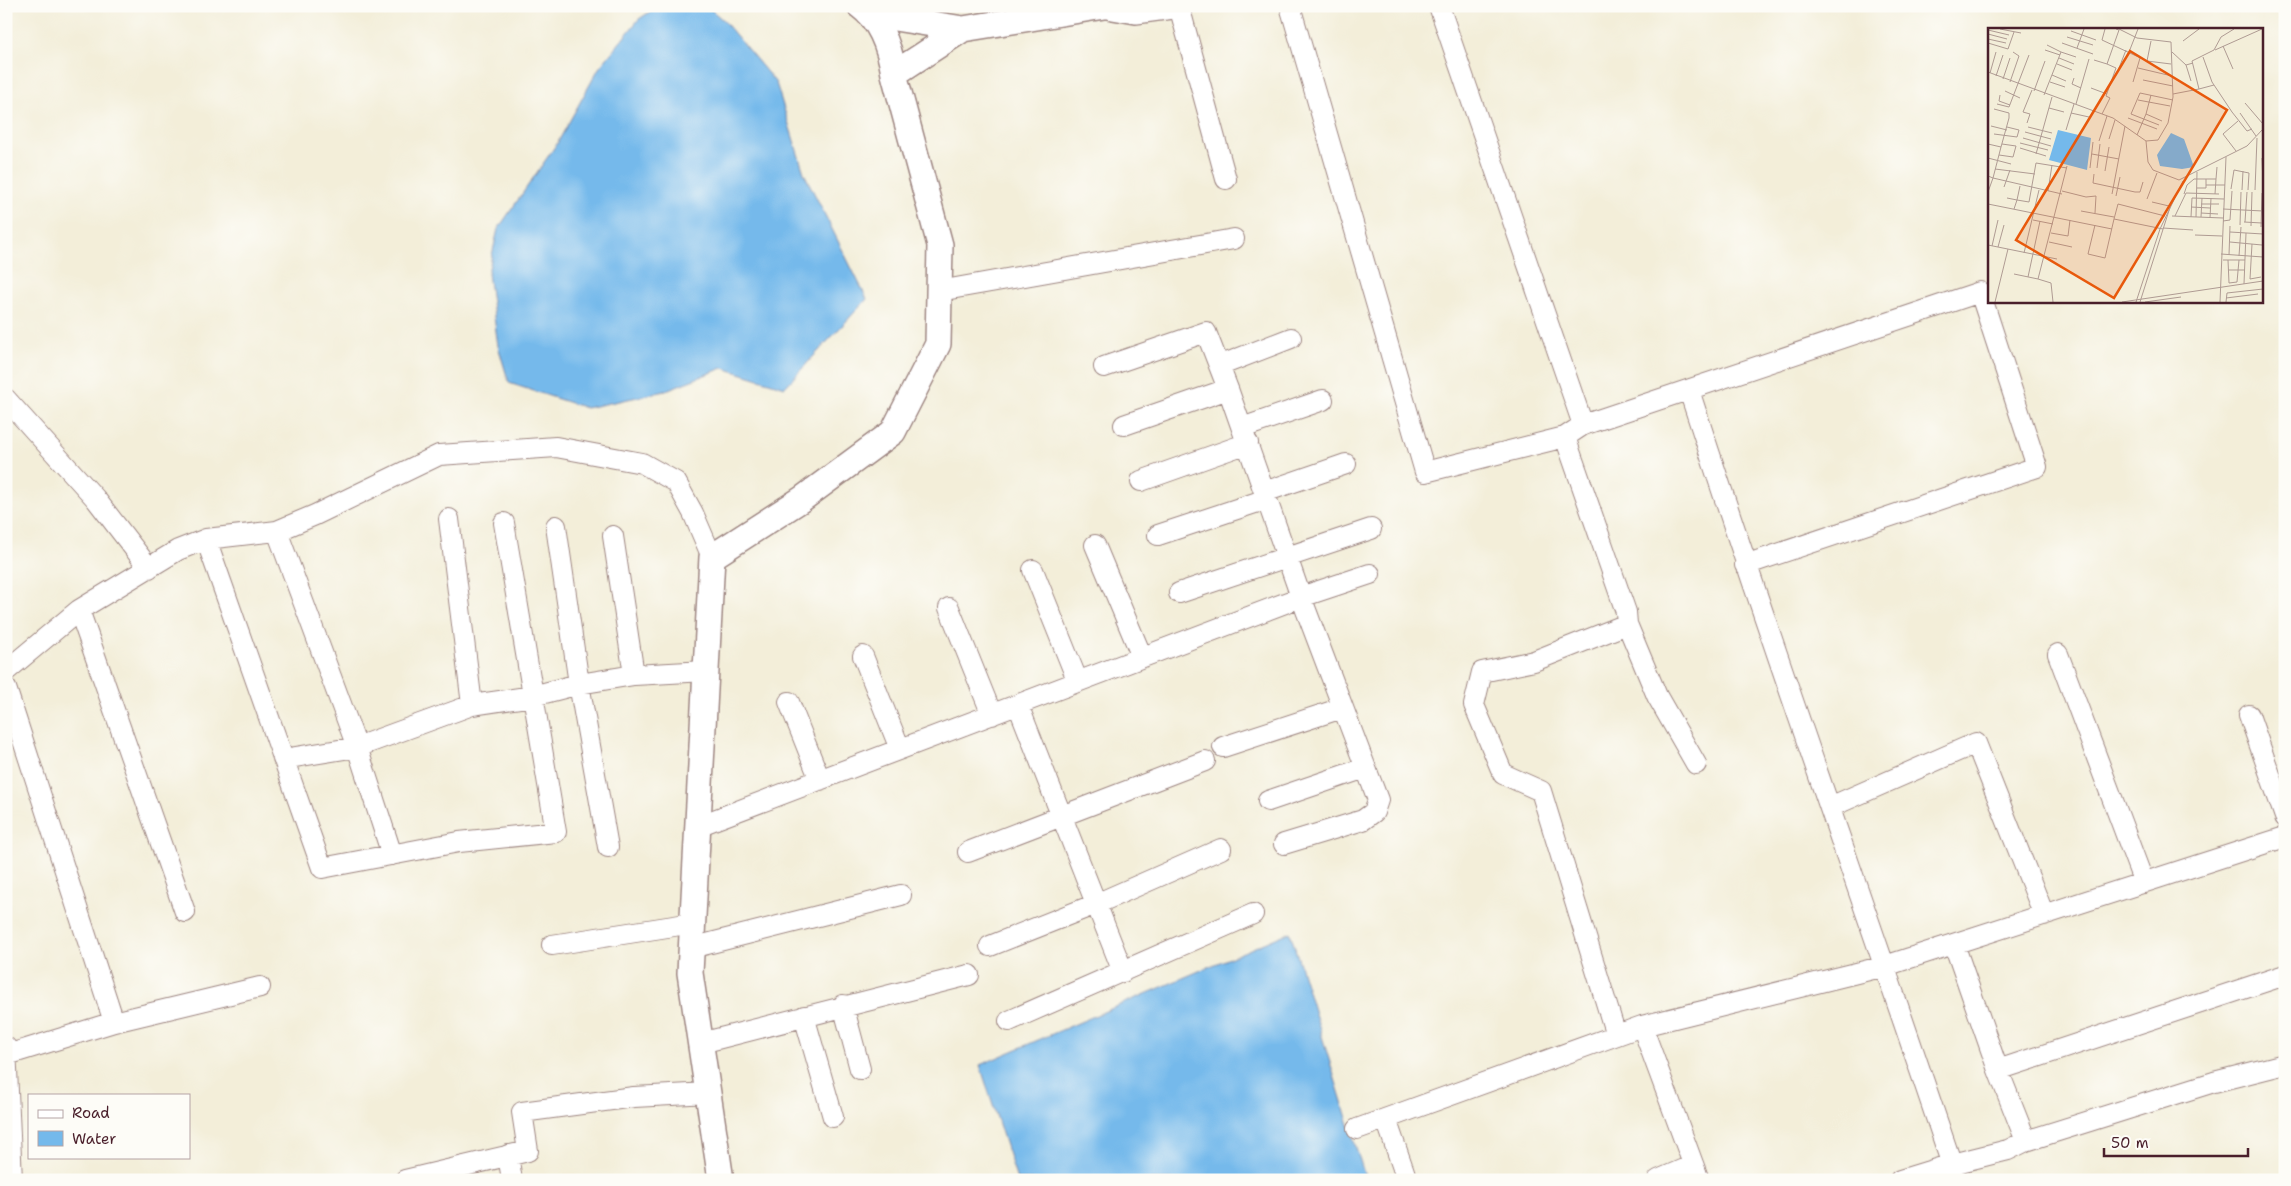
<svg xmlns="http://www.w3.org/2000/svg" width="2291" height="1186" font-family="'Shantell Sans',sans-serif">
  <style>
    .water { fill: #74b9eb; stroke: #5f6c8b }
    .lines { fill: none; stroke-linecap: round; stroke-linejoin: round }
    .minor-casing { stroke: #9e8682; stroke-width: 22 }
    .tertiary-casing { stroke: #9e8682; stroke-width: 28 }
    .minor { stroke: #fff; stroke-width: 20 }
    .tertiary { stroke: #fff; stroke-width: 25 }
    .inset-road { fill: none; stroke: #af9b93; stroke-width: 1 }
    .view { fill: #e8590c; fill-opacity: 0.15; stroke: #e8590c; stroke-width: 2.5 }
    .inset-edge { fill: none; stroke: #4a1f2b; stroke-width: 2.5 }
  </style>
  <rect width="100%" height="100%" fill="#fdfcf7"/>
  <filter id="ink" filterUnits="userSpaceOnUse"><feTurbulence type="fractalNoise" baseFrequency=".02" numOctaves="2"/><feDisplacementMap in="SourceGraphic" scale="10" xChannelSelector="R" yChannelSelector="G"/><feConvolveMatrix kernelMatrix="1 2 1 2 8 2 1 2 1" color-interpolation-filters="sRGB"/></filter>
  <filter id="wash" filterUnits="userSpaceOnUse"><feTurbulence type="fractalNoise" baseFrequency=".0096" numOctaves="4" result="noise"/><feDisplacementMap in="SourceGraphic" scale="20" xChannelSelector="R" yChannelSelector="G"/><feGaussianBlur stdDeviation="1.12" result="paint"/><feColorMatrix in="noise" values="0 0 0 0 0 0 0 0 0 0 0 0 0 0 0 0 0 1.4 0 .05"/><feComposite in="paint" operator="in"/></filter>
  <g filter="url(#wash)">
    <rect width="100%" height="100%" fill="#f3eed9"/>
    <path class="water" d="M 659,6 L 707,6 L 724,21 L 776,83 L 804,173 L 867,299 L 785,387 L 723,368 L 661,392 L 586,408 L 509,383 L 498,346 L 488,273 L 498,229 L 558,142 L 599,68 L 639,19 Z
      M 1290,932 L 1366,1180 L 1017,1180 L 980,1065 Z"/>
  </g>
  <g filter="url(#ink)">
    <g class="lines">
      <defs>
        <path id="minor" d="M 1179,6 L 1226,179
          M 1290,6 L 1425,472 L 1565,437 L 1583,425
          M 1439,6 L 1583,425 L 1980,292 L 2037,467 L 1745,565
          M 939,291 L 1234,239
          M 1219,366 L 1291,338
          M 1104,367 L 1206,332 L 1228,389 L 1301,597 L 1378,800 L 1374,812 L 1363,820 L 1284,844
          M 1689,390 C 1774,654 1869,916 1957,1180
          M 6,399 L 95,498 L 149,568
          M 1124,425 L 1228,389
          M 1242,428 L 1323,400
          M 1565,437 L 1626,612 L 1627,624 L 1657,696 L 1696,764
          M 1141,481 L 1248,443
          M 1264,492 L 1346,464
          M 449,519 L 472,705 L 533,696 L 579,684 L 634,675 L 706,671
          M 556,526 L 579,684 L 608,847
          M 277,531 L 357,747 L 392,855
          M 1158,535 L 1267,499
          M 613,536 L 634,675
          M 206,539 L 322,868 L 459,842 L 556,832 L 504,523
          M 1095,545 L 1142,657
          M 1033,570 L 1078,682
          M 1179,593 L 1371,529
          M 949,608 L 992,715
          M 79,610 L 185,912
          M 2058,654 L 2144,883
          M 863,656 L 900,749
          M 6,671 L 79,610 L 178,550 L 206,539 L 277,531 L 315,515 L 439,455 L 556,447 L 642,463 L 676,482 L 693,513 L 712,557
          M 6,688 L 114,1022
          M 789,702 L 820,780
          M 1018,705 L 1123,972
          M 2249,715 L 2285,817
          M 1223,747 L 1342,708
          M 283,759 L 357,747 L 472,705
          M 1268,801 L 1365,768
          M 1830,807 L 1976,743 L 2044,915
          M 698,826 L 1301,597 L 1370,574
          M 968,852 L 1205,761
          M 1954,944 L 1998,1070 L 2026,1141
          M 552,945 L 693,923
          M 990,946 L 1096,904 L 1221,849
          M 691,948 L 901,895
          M 843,1005 L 860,1069
          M 804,1016 L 833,1117
          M 1009,1021 L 1253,914
          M 1642,1026 L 1699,1180
          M 1616,1035 L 1541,791 L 1503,774 L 1474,705 L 1482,672 L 1534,661 L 1627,624
          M 701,1043 L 969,975
          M 6,1047 L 12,1180
          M 7,1055 L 114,1022 L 260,987
          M 1998,1070 L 2285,975
          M 1386,1119 L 1407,1180
          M 1357,1129 L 1642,1026 L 1885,966 L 2285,837
          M 508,1155 L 512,1180
          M 405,1180 L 528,1151 L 522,1112 L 634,1097 L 709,1093
          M 1658,1180 L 1693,1165
          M 1900,1180 L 1952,1164 L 2008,1150 L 2026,1141 L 2214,1082 L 2285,1064"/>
        <path id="tertiary" d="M 1107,6 L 1136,11 L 1173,6
          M 870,14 L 963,29 L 1104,6
          M 894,74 L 963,29
          M 721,1180 L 690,973 L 712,557 L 802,499 L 893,432 L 938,344 L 940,245 L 894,74 C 890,49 882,22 860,6"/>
      </defs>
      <use href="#minor" class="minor-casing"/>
      <use href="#tertiary" class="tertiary-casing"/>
      <use href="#minor" class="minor"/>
      <use href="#tertiary" class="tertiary"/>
    </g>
  </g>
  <g transform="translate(1988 28)">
    <rect width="275" height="275" fill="#f3eed9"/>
    <path d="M 70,102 L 103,110 L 99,142 L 61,132 ZM 183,105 L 196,111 L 206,139 L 194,141 L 172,138 L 169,127 Z" fill="#74b9eb"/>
    <path class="inset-road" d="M 12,1 L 33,5M 117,1 L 114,12 L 159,33 L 183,36M 131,1 L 149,10 L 183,14 L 185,69 L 180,95 L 170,112 L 158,113M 0,2 L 21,7M 83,3 L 108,12M 0,6 L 19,11M 79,9 L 105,17M 0,11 L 18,15M 195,13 L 211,1M 0,15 L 20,21 L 26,4M 74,15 L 105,26M 59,17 L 73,24M 235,18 L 245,41M 89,20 L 96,1M 57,22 L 72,27M 227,22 L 274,1M 141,24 L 150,1M 184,24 L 198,37M 215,29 L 224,54 L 244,84 L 259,103 L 264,101M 71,30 L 86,36M 106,32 L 119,36 L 131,2 L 128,1M 159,33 L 163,13M 69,36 L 84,42M 131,40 L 138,22M 150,40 L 184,48M 0,44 L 125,90 L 158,113 L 160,134 L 165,142 L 191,152 L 259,118 L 275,101M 2,45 L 8,24M 64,47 L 78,53M 8,48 L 15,27M 86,50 L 84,56 L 93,60M 15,51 L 22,30M 155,52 L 185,58M 203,53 L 198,37 L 205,35M 22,54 L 31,28 L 25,24M 62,54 L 77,59M 145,54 L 152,30M 103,60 L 119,66M 211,61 L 226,57M 17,63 L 32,70M 46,63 L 57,33M 185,66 L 211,61 L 204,33 L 226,22 L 233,9 L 246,1M 12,67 L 11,73 L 22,77M 56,67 L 73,24 L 88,29M 150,72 L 182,78M 257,75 L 275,96M 9,76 L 21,79 L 41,27M 88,76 L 101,31M 61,80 L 76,84M 83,85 L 101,89M 252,85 L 268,108M 114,86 L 122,70 L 118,68 L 128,40 L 119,36M 158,86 L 163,67M 140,90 L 169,101M 39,95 L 42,86 L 35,84 L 44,62M 171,97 L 143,86 L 152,65 L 185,72M 3,98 L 19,102M 40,99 L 64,105M 78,102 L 86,76M 37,104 L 63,111M 6,106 L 29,109 L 31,102 L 19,99M 149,107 L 158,86 L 174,93M 35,110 L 63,118M 121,111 L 127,92M 111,113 L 119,88M 32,115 L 60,122M 0,116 L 13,119 L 21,90 L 21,85 L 6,81M 13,119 L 5,150 L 74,166M 32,120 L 58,128M 248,123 L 235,106 L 250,93M 48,126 L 64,69M 104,126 L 131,131M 11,127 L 25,129 L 28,118 L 14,116M 0,130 L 23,136M 274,130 L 275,157M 102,140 L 105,114M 109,140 L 112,116M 7,141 L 47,146M 117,143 L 121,119M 106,146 L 105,155 L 147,164 L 152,164 L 155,154M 0,148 L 5,150 L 0,164M 218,157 L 237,157M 16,159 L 22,142M 209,160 L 218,160 L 218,151M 243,161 L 246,142 L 261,145 L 260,162M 254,162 L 255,143M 267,162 L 269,110M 60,163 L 64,137M 74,163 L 98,169 L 108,168 L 107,185M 124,166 L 137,98M 196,166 L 199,157 L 206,151 L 228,151 L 229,139M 227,166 L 228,151M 128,168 L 132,149M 19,170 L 29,172 L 32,158M 159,171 L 169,145M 164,174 L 181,178M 0,176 L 124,201M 213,176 L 231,176M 203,179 L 222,180M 26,181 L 29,172 L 41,174 L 48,135 L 79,140M 235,181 L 275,183M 93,183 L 126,189M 213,185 L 230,186M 184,188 L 235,190M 187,188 L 198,165 L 231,166M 203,189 L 204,170 L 236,171M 208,189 L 209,144M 213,189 L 214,170M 222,190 L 223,170M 126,191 L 130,176 L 177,188M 45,192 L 65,196M 235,193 L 242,192 L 244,163M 256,194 L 274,195M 257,194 L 259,164M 107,197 L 100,226 L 117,230 L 126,191 L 175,201M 252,197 L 253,164M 263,198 L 264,164M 273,199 L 274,165M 175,200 L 205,202M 242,204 L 275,206M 63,205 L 80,208 L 82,192M 207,207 L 234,208M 61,214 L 84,219M 242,214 L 274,217M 264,216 L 262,251 L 273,249M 0,217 L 69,231M 4,218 L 10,192M 10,219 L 16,197M 36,225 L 51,162M 233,226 L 275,229M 241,227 L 242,198M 251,228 L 253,199M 235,232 L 257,232M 240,232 L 241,255 L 249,254 L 251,232M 240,242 L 257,242M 26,246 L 50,251M 40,249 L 52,193M 275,249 L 275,209M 256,256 L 258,205M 238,270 L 270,266M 7,274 L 20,221M 65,274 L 63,255 L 50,251 L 79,138M 134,274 L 275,253M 148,274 L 172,201 L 195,153M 152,274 L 184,173M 157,274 L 193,269M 232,274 L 238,129M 238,274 L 239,265 L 275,261"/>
    <path class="view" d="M 142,23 L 239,82 L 126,270 L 28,212 Z"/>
    <rect width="275" height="275" class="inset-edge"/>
  </g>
  <rect width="2291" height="1186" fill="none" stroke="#fdfcf7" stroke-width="25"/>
  <rect x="28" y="1094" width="162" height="65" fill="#fdfcf7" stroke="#b5a4a5"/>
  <rect x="38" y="1110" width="25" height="8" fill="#ffffff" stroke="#b5a4a5"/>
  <text x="72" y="1118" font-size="15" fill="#4a1f2b">Road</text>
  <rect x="38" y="1131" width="25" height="15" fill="#74b9eb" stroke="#b5a4a5"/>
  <text x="72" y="1144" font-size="15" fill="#4a1f2b">Water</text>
  <path d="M2104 1148v8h144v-8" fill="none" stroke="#4a1f2b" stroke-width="2.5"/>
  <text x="2111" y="1148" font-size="15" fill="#4a1f2b" stroke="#fdfcf7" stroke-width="4" paint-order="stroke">50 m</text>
</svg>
